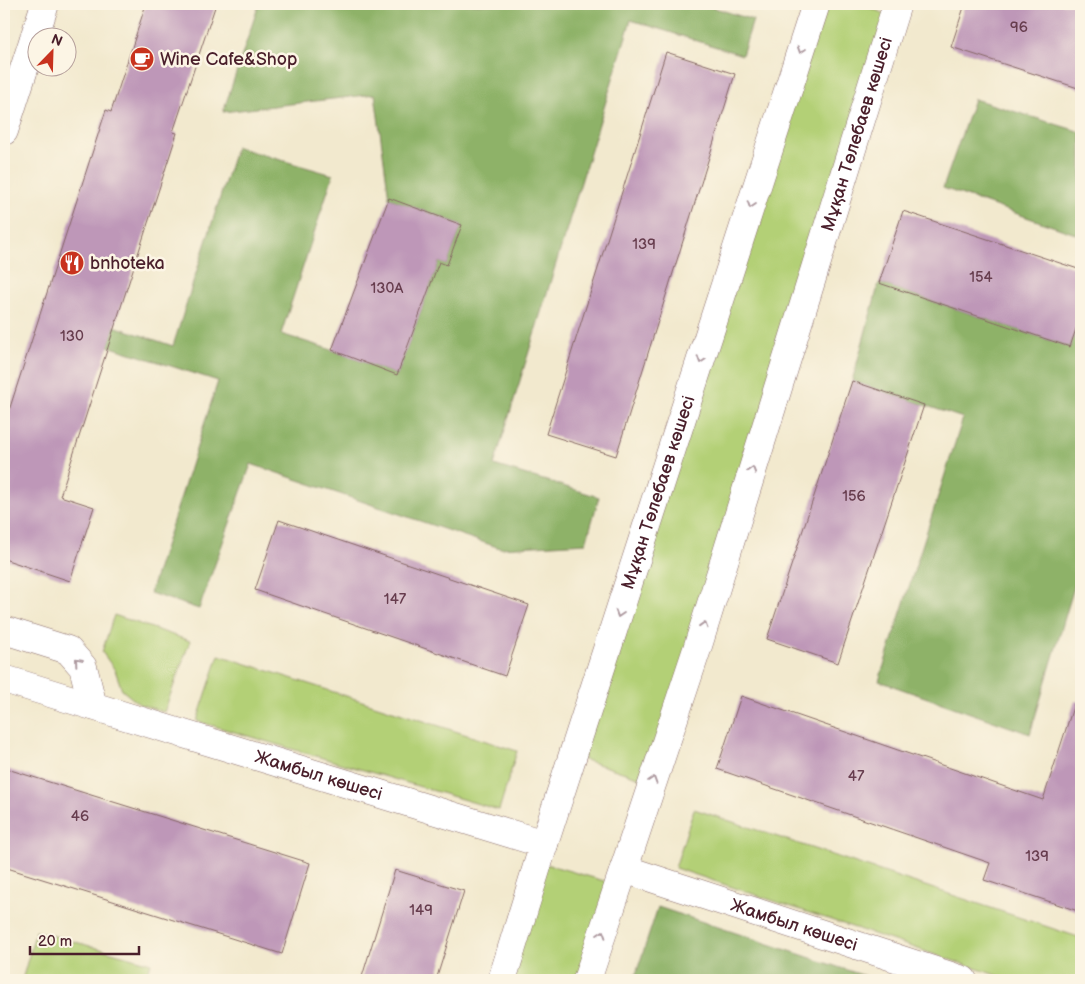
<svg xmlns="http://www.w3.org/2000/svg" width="1085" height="984" font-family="'Balsamiq Sans',sans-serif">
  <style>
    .green { fill: #b3d076; stroke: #7e7850 }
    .forest { fill: #8eb267; stroke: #6c6849 }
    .building { fill: #be97b8 }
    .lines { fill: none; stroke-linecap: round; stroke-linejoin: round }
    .minor-casing { stroke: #856664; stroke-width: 29 }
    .major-casing { stroke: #856664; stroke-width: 29 }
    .minor { stroke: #fff; stroke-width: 28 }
    .major { stroke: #fff; stroke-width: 28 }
    .oneway { stroke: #ae9aa0 }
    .labels { text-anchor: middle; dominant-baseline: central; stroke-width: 5; stroke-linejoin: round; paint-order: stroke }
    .number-label { font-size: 15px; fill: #673d4e }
    .poi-label { font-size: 18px; fill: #4a1f2b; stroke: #fcf5e5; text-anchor: start }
    .street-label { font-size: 18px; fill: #4a1f2b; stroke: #fcf5e5 }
  </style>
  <rect width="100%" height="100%" fill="#fcf5e5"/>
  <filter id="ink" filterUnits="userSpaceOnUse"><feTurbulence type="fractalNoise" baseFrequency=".02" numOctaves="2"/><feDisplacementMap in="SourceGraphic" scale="10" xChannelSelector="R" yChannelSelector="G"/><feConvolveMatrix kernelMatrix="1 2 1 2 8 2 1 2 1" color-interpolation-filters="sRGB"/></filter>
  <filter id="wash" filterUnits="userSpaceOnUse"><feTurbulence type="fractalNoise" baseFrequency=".0096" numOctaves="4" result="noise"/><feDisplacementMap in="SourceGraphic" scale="20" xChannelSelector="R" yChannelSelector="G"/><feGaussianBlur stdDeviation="1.12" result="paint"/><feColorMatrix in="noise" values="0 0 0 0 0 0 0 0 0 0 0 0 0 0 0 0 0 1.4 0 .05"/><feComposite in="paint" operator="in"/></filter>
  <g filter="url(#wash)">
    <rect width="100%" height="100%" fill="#f2e9ce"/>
    <path class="green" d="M 816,4 L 860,4 L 893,17 L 653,782 L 573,756 Z
      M 114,615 L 190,641 L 164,712 L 139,704 L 122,690 L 115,670 L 102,652 Z
      M 219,655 L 517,751 L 499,810 L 197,721 Z
      M 694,809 L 1081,938 L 1081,980 L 1011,980 L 675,868 Z
      M 539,862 L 618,885 L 587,980 L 502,980 Z
      M 36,931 L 151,963 L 146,980 L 22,980 Z"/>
    <path class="forest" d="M 259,4 L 702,4 L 753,20 L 742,55 L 631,20 L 494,465 L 599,497 L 586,543 L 500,548 L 251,464 L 199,609 L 150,593 L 218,381 L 108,346 L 114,326 L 173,346 L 236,147 L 333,175 L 281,334 L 332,350 L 397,375 L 439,262 L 447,265 L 462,225 L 389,198 L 375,94 L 223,112 Z
      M 974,99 L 1081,132 L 1081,236 L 943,188 Z
      M 879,283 L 1070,347 L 1081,314 L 1081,564 L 1030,734 L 879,681 L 963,418 L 852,381 Z
      M 658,907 L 871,978 L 870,980 L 634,980 Z"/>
    <g id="blocks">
      <path class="building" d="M 146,4 L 216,4 L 173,132 L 177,133 L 60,496 L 94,507 L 70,581 L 4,559 L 4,426 L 106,110 L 111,112 Z
        M 965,4 L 1081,4 L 1081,89 L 951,47 Z
        M 666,52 L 735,74 L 616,456 L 546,434 Z
        M 389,198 L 462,225 L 447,265 L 439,262 L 397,375 L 332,350 Z
        M 903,211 L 1081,270 L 1081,314 L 1070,347 L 879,283 Z
        M 852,381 L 924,405 L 838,663 L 767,639 Z
        M 279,520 L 529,605 L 505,676 L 255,590 Z
        M 741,696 L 1043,800 L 1075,701 L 1081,702 L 1081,912 L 984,880 L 990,863 L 717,769 Z
        M 4,768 L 310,863 L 282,954 L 4,867 Z
        M 395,870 L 464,891 L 436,980 L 361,980 Z"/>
    </g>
  </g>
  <g filter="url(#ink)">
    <use href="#blocks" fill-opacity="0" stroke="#856664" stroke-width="1"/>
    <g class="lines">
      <defs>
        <g id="minor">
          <path d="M 4,630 L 68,650 L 83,667 L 93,706"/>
          <path id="s1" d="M 4,679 L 544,844"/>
          <path id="s2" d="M 624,869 L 963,980"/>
          <path id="s3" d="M 502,980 L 544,844 L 816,4"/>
          <path id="s4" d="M 587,980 L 697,649 L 897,4"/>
        </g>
        <path id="major" d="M 4,131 L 45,4"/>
      </defs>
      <use href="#minor" class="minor-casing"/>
      <use href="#major" class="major-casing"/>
      <use href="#minor" class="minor"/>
      <use href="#major" class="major"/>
    </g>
    <defs><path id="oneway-chevron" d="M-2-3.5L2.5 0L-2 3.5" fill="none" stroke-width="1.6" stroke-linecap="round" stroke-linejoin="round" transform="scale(1.25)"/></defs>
    <g class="oneway">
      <use href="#oneway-chevron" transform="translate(801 50) rotate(108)"/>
      <use href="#oneway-chevron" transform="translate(751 205) rotate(108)"/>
      <use href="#oneway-chevron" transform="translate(701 360) rotate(108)"/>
      <use href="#oneway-chevron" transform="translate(752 470) rotate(-73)"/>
      <use href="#oneway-chevron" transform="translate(619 614) rotate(108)"/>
      <use href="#oneway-chevron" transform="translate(704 625) rotate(-73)"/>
      <use href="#oneway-chevron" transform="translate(78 661) rotate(-131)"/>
      <use href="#oneway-chevron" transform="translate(653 780) rotate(-72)"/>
      <use href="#oneway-chevron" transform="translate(602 934) rotate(-72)"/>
    </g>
  </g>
  <defs>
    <symbol id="cafe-disc" viewBox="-11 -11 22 22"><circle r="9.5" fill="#c8321e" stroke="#fcf5e5"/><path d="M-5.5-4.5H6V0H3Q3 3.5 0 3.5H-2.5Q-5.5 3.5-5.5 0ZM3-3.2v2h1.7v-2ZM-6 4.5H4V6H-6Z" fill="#fff"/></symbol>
    <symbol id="restaurant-disc" viewBox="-11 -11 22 22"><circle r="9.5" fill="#c8321e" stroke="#fcf5e5"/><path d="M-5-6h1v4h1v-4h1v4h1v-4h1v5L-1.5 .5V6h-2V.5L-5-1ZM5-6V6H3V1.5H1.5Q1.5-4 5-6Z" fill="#fff"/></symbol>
  </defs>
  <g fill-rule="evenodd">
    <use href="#cafe-disc" x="128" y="45" width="28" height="28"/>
    <use href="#restaurant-disc" x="58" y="249" width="28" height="28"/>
  </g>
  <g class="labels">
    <g class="number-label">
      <text x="1019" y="27">96</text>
      <text x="644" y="244">139</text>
      <text x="981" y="277">154</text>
      <text x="387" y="288">130А</text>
      <text x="72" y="336">130</text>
      <text x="854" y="496">156</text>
      <text x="395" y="599">147</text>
      <text x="856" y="776">47</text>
      <text x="80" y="816">46</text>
      <text x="1037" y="856">139</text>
      <text x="421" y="910">149</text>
    </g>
    <g class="poi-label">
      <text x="160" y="59">Wine Cafe&amp;Shop</text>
      <text x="90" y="263">bnhoteka</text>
    </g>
    <g class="street-label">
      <text stroke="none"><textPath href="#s4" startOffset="888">Мұқан Төлебаев көшесі</textPath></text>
      <text stroke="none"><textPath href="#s3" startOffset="512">Мұқан Төлебаев көшесі</textPath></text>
      <text stroke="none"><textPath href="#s1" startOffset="329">Жамбыл көшесі</textPath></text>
      <text stroke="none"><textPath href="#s2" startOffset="179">Жамбыл көшесі</textPath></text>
    </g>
  </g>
  <rect width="1085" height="984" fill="none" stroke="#fcf5e5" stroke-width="20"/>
  <g transform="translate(52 52) rotate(23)"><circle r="24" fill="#fcf5e5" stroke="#b59f9b"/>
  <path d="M0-4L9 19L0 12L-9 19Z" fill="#c8321e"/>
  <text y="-8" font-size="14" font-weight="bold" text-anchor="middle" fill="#4a1f2b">N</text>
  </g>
  <path d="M30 946v8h109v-8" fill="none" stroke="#4a1f2b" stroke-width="2.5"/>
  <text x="38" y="946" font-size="15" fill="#4a1f2b" stroke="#fcf5e5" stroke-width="4" paint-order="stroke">20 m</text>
</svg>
